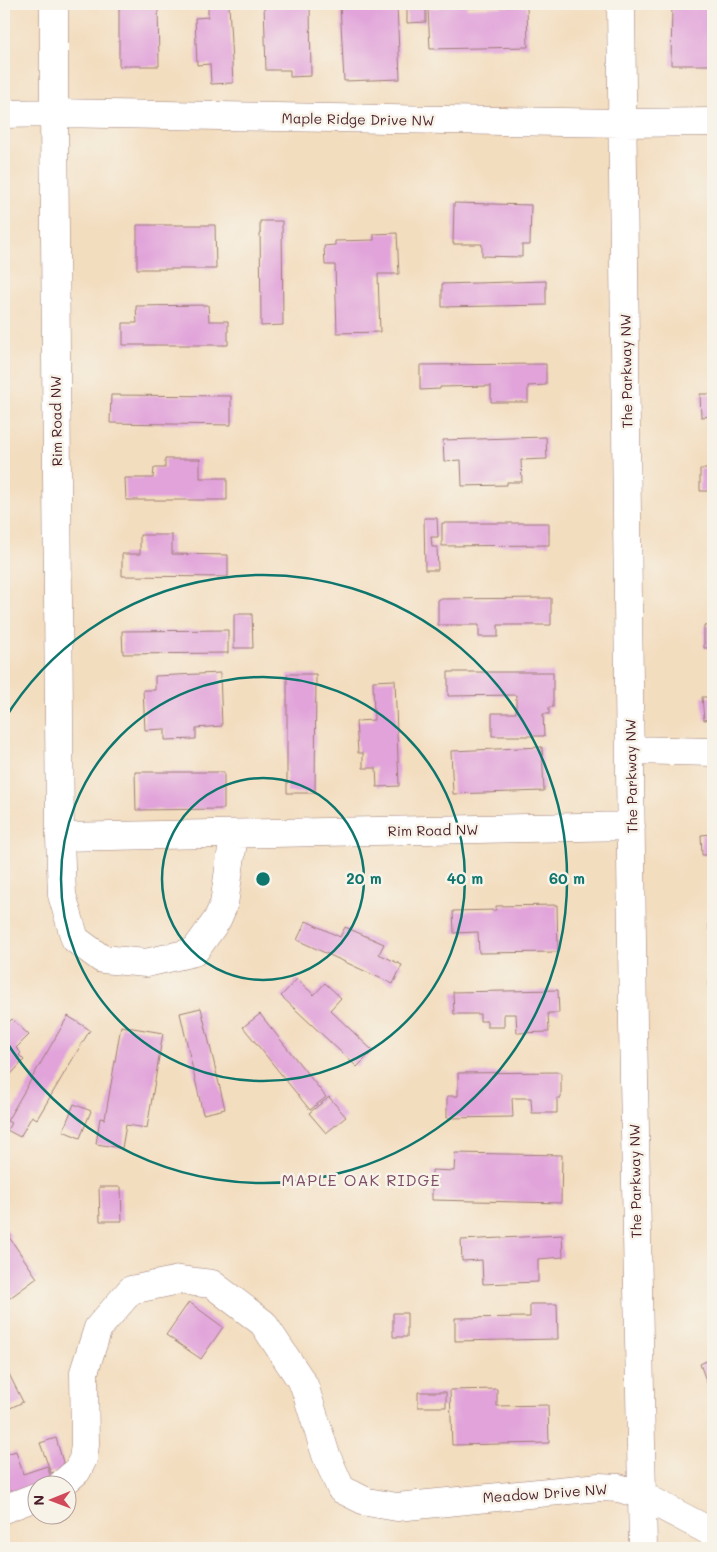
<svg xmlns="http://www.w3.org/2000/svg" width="717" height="1552" font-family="Mali,sans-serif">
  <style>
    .building { fill: #e1a3da }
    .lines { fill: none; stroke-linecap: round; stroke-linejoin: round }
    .minor-casing { stroke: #9e7e75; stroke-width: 29 }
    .minor { stroke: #fff; stroke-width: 28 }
    .ring { fill: none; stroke: #0f766e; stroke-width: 2.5 }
    .labels { text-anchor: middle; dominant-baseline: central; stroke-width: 5; stroke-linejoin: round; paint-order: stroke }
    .street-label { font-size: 14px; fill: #4a1f2b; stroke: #f7f3e8 }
    .quarter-label { font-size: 16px; letter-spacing: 1px; fill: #7f4d68; stroke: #f7f3e8 }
    .centre { fill: #0f766e; stroke: #f7f3e8; stroke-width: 2.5 }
    .ring-label { font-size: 15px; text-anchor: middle; font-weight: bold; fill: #0f766e; stroke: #f7f3e8; stroke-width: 5; stroke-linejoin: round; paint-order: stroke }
  </style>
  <rect width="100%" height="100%" fill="#f7f3e8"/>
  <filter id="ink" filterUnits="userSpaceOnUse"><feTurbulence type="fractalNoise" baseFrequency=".02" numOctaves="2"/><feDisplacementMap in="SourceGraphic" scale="10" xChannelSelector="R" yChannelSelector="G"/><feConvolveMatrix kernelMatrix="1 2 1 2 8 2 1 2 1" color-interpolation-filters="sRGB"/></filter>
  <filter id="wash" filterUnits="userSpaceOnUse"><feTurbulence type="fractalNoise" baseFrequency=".0096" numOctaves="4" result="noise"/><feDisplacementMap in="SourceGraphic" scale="20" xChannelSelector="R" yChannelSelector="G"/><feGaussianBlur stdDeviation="1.12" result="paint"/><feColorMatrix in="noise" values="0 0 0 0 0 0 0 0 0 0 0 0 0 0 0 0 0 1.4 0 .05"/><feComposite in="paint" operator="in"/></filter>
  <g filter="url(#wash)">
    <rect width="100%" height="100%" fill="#f3ddbf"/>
    <g id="blocks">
      <path class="building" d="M 119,4 L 158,4 L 159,66 L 119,66 Z
        M 208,4 L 229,4 L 233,83 L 211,84 L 210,64 L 197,65 L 195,18 L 208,17 Z
        M 264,4 L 310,4 L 311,76 L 290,77 L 290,70 L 266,70 Z
        M 340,4 L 397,4 L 400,79 L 344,81 Z
        M 407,4 L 426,4 L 426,22 L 407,23 Z
        M 439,4 L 466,4 L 467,8 L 527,6 L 528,47 L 430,49 L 428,8 L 440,8 Z
        M 672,4 L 713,4 L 713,65 L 671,65 Z
        M 454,203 L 531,205 L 530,245 L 522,245 L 522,257 L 482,256 L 482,244 L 453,244 Z
        M 260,221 L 282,221 L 283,325 L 261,326 Z
        M 137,225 L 215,225 L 216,269 L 137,269 Z
        M 397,233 L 399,274 L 378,274 L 380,332 L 337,333 L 335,265 L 325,265 L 324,246 L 335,245 L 335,241 L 374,240 L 374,234 Z
        M 546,281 L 546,305 L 442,307 L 442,284 Z
        M 208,305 L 209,321 L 228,321 L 228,345 L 123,345 L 123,323 L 137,323 L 136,306 Z
        M 546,364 L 546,385 L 528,386 L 528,402 L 491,402 L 491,386 L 440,387 L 440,389 L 420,390 L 420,365 Z
        M 700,394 L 713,394 L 713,416 L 701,417 Z
        M 111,395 L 231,396 L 231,425 L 110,423 Z
        M 546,437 L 547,459 L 521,460 L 522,482 L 507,482 L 507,485 L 462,486 L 461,460 L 444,461 L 443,440 Z
        M 165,459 L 200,459 L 200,478 L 227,478 L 227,500 L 126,500 L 125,478 L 153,478 L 154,468 L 165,468 Z
        M 700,469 L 713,469 L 713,491 L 700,491 Z
        M 424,518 L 437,518 L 438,537 L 431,537 L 432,547 L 437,547 L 438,570 L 425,570 Z
        M 442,523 L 549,523 L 549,545 L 442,546 Z
        M 140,535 L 172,535 L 172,554 L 228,555 L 228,577 L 122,576 L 122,554 L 140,554 Z
        M 551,598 L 551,625 L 498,625 L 498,637 L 479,637 L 479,625 L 438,625 L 438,599 Z
        M 234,614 L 252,614 L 253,648 L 234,648 Z
        M 713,625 L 713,648 L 704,648 L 704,626 Z
        M 228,630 L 228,653 L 123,654 L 122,631 Z
        M 448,672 L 553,672 L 553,707 L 549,707 L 549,714 L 543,714 L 544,736 L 492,736 L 492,713 L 516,713 L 516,695 L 448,696 Z
        M 220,673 L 222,726 L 196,728 L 196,739 L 165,740 L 165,729 L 145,730 L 143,690 L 155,690 L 155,676 Z
        M 287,674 L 316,674 L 315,793 L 287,793 Z
        M 395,680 L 399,786 L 377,787 L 376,768 L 363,768 L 363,753 L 358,753 L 356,721 L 374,720 L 373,681 Z
        M 702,697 L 713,697 L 713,719 L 704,720 Z
        M 542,747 L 544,791 L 453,794 L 451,751 Z
        M 135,772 L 224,772 L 224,809 L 136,810 Z
        M 713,834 L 713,855 L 702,855 L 701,835 Z
        M 557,905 L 558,952 L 479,953 L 478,932 L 454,933 L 453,911 L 496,910 L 496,906 Z
        M 713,906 L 713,930 L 709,930 L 709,907 Z
        M 306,921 L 340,937 L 345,927 L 384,944 L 379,954 L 402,965 L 393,984 L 297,940 Z
        M 297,979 L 314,995 L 325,983 L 341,998 L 330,1010 L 373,1051 L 357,1067 L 281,996 Z
        M 709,981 L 713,981 L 713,1003 L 709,1003 Z
        M 558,990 L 559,1013 L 548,1013 L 549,1032 L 517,1033 L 516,1014 L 504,1014 L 504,1027 L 487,1027 L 487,1021 L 480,1021 L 480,1014 L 454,1014 L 453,992 Z
        M 201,1008 L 225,1109 L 203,1114 L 180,1013 Z
        M 260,1014 L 326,1097 L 310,1110 L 243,1027 Z
        M 68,1016 L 90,1030 L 37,1119 L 32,1116 L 20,1137 L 7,1130 L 11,1123 L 7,1121 Z
        M 12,1019 L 29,1035 L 16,1048 L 21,1053 L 19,1055 L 24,1060 L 4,1082 L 4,1027 Z
        M 121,1026 L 163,1033 L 147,1128 L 126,1125 L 122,1148 L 96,1144 L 100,1118 L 105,1119 Z
        M 561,1072 L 561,1098 L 557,1098 L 557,1113 L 532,1113 L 531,1098 L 512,1098 L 513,1117 L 447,1118 L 447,1096 L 458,1096 L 458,1073 Z
        M 329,1097 L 346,1117 L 326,1133 L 309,1113 Z
        M 711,1100 L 713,1100 L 713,1122 L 711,1122 Z
        M 74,1104 L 91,1111 L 80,1138 L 63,1131 Z
        M 455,1153 L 562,1155 L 561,1203 L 432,1200 L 432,1170 L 454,1171 Z
        M 711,1179 L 713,1179 L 713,1203 L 711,1203 Z
        M 99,1187 L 121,1187 L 122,1221 L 100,1221 Z
        M 4,1225 L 11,1236 L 9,1237 L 37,1278 L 7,1300 L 4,1295 Z
        M 562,1235 L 563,1257 L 538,1259 L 538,1282 L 483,1284 L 482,1260 L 462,1261 L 461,1240 Z
        M 189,1302 L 223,1327 L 201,1359 L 166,1335 Z
        M 530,1304 L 557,1304 L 558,1339 L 455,1341 L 455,1318 L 530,1317 Z
        M 393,1313 L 407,1313 L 407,1337 L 393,1337 Z
        M 713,1358 L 713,1380 L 707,1383 L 700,1364 Z
        M 7,1370 L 23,1402 L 4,1411 L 4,1372 Z
        M 497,1389 L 497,1406 L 548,1405 L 549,1443 L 452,1445 L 450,1390 Z
        M 418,1392 L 446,1392 L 446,1407 L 418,1407 Z
        M 56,1438 L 65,1469 L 51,1473 L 40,1443 Z
        M 16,1451 L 23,1474 L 47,1466 L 53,1484 L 38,1484 L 4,1502 L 4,1455 Z"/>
    </g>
  </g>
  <g filter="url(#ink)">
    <use href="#blocks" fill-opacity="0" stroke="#9e7e75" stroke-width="1"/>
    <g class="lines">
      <defs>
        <path id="minor" d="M 54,4 L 54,113 L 60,837 L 631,826
          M 621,4 L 633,1026 L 643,1548
          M 4,114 L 54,113 L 622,123 L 713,122
          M 631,750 L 713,752
          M 60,837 L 62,895 L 75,939 L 102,959 L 146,963 L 194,952 L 217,920 L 224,904 L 234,835
          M 62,1484 L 77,1471 L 83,1459 L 85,1445 L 84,1372 L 98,1328 L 131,1290 L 179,1280 L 212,1284 L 263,1323 L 304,1385 L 326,1455 L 341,1489 L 367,1502 L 397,1507 L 599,1487 L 619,1488 L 641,1495 L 713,1533
          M 4,1509 L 38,1496"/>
      </defs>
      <use href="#minor" class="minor-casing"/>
      <use href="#minor" class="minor"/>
    </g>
  </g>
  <g class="ring">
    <circle cx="263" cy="879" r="101"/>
    <circle cx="263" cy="879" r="202"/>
    <path d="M4 720A304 304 0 1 1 4 1038"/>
  </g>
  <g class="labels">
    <g class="street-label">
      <text transform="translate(358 119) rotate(1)">Maple Ridge Drive NW</text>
      <text transform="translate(626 371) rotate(-91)">The Parkway NW</text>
      <text transform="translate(56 421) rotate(-91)">Rim Road NW</text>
      <text transform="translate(631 776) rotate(-91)">The Parkway NW</text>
      <text transform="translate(433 830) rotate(-1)">Rim Road NW</text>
      <text transform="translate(635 1181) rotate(-91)">The Parkway NW</text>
      <text transform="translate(545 1493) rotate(-4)">Meadow Drive NW</text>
    </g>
    <g class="quarter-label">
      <text x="361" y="1179">MAPLE OAK RIDGE</text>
    </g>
  </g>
  <circle cx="263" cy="879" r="8" class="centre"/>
  <g class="ring-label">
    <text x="364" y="884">20 m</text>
    <text x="465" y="884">40 m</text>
    <text x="567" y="884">60 m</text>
  </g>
  <rect width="717" height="1552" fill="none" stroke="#f7f3e8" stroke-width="20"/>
  <g transform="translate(52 1500) rotate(269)"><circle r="24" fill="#f7f3e8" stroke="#b29e9c"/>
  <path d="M0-4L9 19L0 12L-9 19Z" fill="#d1495b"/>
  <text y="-8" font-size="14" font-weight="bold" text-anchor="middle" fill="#4a1f2b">N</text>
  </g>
</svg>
